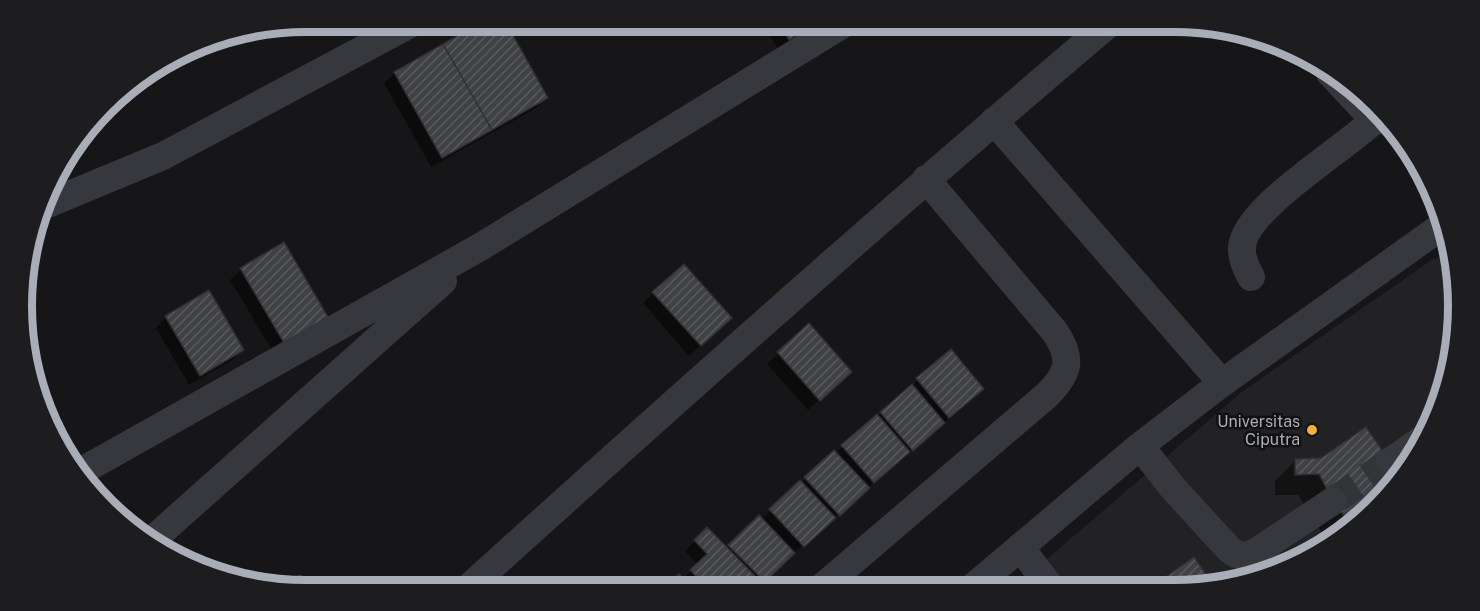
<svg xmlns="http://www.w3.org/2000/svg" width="1480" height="611" font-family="'Public Sans',sans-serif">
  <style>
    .built { fill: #222225 }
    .shadow { fill: #0007 }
    .building { fill: url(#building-hatch); stroke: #303034; stroke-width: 1.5 }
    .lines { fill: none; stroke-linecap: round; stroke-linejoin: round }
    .minor-tunnel { stroke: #333438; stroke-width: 28; stroke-dasharray: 28 14; stroke-linecap: butt }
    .minor { stroke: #37383d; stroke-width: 28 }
    .poi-dot { fill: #f2b134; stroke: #111113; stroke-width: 2 }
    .labels { text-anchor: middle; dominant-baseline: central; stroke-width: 5; stroke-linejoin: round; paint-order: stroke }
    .poi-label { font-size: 16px; fill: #a8adb8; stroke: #111113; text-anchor: end }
    .rim { fill: none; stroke: #a8adb8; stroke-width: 8 }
  </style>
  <defs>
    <pattern id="building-hatch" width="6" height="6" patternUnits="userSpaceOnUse" patternTransform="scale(1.5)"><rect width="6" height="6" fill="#404145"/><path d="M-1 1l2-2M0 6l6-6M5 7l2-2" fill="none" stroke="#595a5e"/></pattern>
  </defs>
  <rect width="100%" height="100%" fill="#161618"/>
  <path class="built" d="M 1450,255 L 1458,287 L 1444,397 L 1411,463 L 1362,520 L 1284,568 L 1212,588 L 1013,588 L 1243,391 L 1433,259 Z"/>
  <path class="shadow" d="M 486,21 L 503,21 L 546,97 L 536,108 L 431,167 L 384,83 L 395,73 Z
    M 761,21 L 824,21 L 778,49 Z
    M 283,244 L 326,316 L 273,352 L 230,280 L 241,270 Z
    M 653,293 L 720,328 L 689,356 L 643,303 Z
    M 166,317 L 242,350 L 232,360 L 189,385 L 156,328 Z
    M 809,325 L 840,382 L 808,410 L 767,364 Z
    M 951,351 L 982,389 L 791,555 L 757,589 L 666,589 L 679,577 L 682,580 L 698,565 L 685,551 L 707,529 L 726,549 L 759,517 L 761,519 Z
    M 1366,429 L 1399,477 L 1362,520 L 1327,541 L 1298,495 L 1275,495 L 1275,481 L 1296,460 L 1322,460 Z"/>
  <path class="building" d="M 483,21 L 505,21 L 548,98 L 492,130 L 443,44 Z
    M 778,21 L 819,21 L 789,40 Z
    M 443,44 L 492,130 L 442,158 L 394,72 Z
    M 284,242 L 328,317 L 284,343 L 240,268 Z
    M 684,264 L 732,318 L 701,346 L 652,292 Z
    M 209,290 L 244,350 L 200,376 L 165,316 Z
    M 809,323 L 852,372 L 820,401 L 777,352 Z
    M 951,349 L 984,389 L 949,418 L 916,378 Z
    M 912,384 L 945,423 L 913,451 L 880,412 Z
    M 877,414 L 910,452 L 874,483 L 841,445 Z
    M 1366,427 L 1400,476 L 1362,520 L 1352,526 L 1333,501 L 1319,474 L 1295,475 L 1295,459 L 1321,458 Z
    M 834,450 L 870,488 L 840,516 L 804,477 Z
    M 800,480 L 836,518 L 804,547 L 769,509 Z
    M 759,515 L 795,553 L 765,582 L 728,545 Z
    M 707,527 L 763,584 L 757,589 L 708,589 L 690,570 L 707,554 L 694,540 Z
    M 1194,557 L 1215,587 L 1150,588 Z
    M 679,574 L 693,589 L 664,589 Z
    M 300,575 L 313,590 L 286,587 Z"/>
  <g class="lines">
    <path class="minor-tunnel" d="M 1333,501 L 1390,462"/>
    <path class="minor" d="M 1330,73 L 1375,121
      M 994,121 L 1222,383
      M 45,205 L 163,156 L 416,21
      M 1251,277 C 1246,268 1241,257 1242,247 C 1245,207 1351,145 1380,115
      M 1140,446 L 1173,488 L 1227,547 C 1236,556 1241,557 1253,554 L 1333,501
      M 1390,462 L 1424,438
      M 80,472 L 482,246 L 848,21
      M 151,541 L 443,281
      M 1020,547 L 1051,588
      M 972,588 L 1140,446 L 1222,383 L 1442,226
      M 820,589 L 1047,395 C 1069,373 1073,359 1055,332 L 926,179
      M 466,590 C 679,397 893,206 1112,21"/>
  </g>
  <circle class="poi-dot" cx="1312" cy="430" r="6"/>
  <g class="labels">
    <g class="poi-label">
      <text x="1300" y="421">Universitas<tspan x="1300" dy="18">Ciputra</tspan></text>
    </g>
  </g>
  <path d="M0 0H1480V611H0ZM306 32H1174A274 274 0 0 1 1448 306V306A274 274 0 0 1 1174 580H306A274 274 0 0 1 32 306V306A274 274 0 0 1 306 32Z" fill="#1d1d20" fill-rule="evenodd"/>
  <path class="rim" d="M306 32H1174A274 274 0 0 1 1448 306V306A274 274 0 0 1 1174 580H306A274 274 0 0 1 32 306V306A274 274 0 0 1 306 32Z"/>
</svg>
